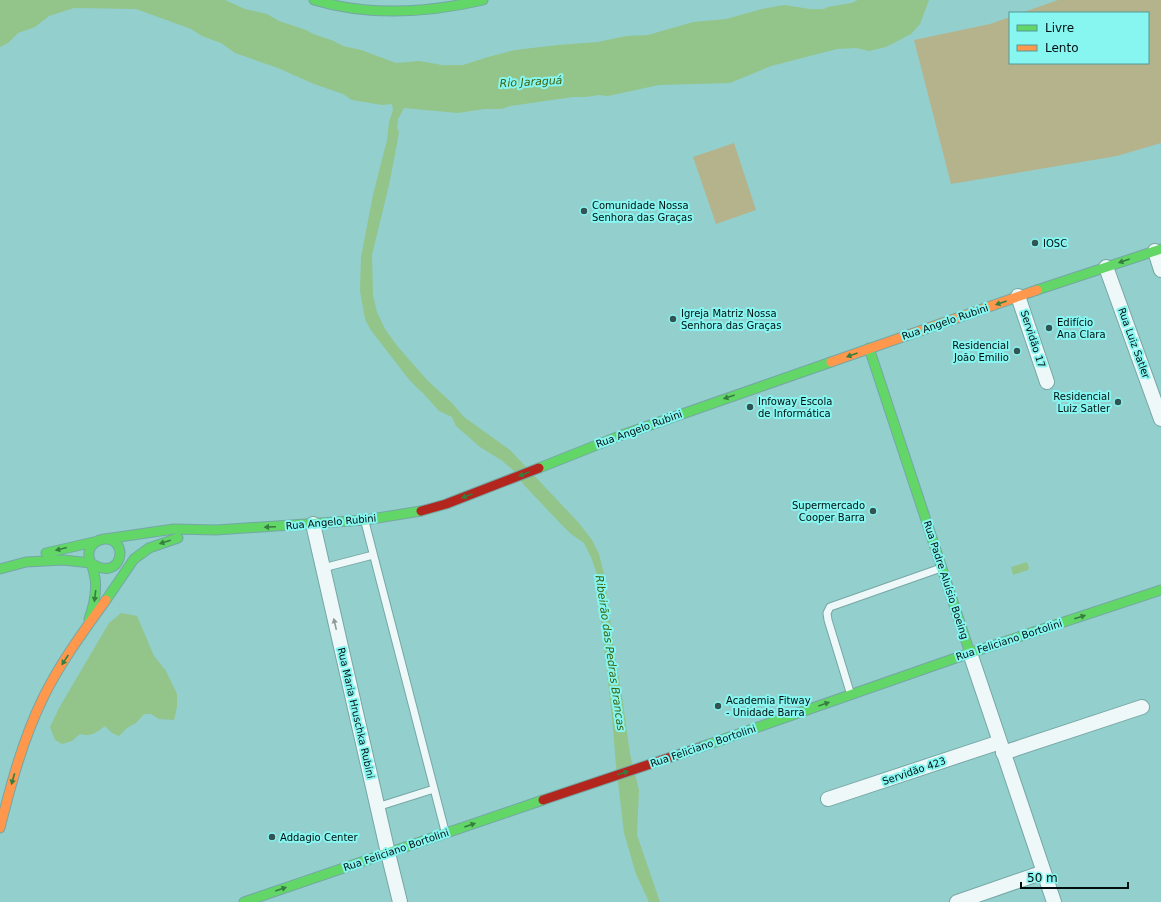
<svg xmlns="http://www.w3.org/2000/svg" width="1161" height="902" font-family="'DejaVu Sans',sans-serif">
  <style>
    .green { fill: #b5b38c }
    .water { fill: #93c48a }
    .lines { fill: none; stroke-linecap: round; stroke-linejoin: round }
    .lane-casing { stroke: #75a7a5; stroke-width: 9 }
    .street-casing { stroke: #75a7a5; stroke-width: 16 }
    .fast-casing { stroke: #75a7a5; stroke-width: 11 }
    .slow-casing { stroke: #75a7a5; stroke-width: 11 }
    .jam-casing { stroke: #75a7a5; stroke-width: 11 }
    .lane { stroke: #eff8f8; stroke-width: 7 }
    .street { stroke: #eff8f8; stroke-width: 14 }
    .fast { stroke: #63d668; stroke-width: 9 }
    .slow { stroke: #ff974d; stroke-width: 9 }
    .jam { stroke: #b3261e; stroke-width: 9 }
    .oneway { fill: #367d40 }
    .oneway2 { fill: #8f9b9b }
    .poi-dot { fill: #335352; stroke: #87f6f1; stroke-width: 1.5 }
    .labels { text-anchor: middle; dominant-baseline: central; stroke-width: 4; stroke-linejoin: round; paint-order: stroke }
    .poi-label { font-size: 10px; fill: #00100f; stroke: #87f6f1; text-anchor: start }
    .street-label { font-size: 10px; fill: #00100f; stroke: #87f6f1 }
    .water-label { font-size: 11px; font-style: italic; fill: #3c630b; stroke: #87f6f1 }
  </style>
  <rect width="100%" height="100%" fill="#93cfcd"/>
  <path class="green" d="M 1058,0 L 1161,0 L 1161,143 L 1117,156 L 951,184 L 914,40 L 990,24 L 1010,17 L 1010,63 L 1148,63 L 1148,13 L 1021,13 Z
    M 734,143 L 756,210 L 716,224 L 693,157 Z"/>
  <path class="water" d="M 0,0 L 225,0 L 245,9 L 267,14 L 279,21 L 306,30 L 313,34 L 334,41 L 343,46 L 361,50 L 396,63 L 419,61 L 442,65 L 463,65 L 488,57 L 515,50 L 558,45 L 598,42 L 626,36 L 648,35 L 693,22 L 726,19 L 762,9 L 784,5 L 810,9 L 824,9 L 828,7 L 851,3 L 858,0 L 929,0 L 920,24 L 911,34 L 886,47 L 869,51 L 856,48 L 837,49 L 771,66 L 730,83 L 659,85 L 608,96 L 599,95 L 586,97 L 573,97 L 510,106 L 502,109 L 484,109 L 458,113 L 404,108 L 398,119 L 397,128 L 399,132 L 396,149 L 389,185 L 372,255 L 373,295 L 377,312 L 385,329 L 398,347 L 428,381 L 452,403 L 464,417 L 510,450 L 578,522 L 592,540 L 599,554 L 604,574 L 615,656 L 622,696 L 630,754 L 639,790 L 637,835 L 660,902 L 649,902 L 636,874 L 624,833 L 616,765 L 612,717 L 598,595 L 599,580 L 591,557 L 584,543 L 571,534 L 558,521 L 524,485 L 513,470 L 501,460 L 480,447 L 456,426 L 452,417 L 439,411 L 423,393 L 415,386 L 407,377 L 370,329 L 365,319 L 360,291 L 361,257 L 373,195 L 387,140 L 389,122 L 393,110 L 392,104 L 382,105 L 352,100 L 343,94 L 314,84 L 278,68 L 235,53 L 221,43 L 202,36 L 191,29 L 136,9 L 74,8 L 49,16 L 35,27 L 18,33 L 8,43 L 0,47 Z
    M 1027,562 L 1029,568 L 1028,570 L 1013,575 L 1011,567 Z
    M 121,613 L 137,616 L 154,656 L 166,671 L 177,694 L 177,707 L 174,720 L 159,719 L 151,714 L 144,714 L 136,723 L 127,728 L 119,736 L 112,733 L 105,726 C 95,733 92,737 80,734 L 72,741 L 62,744 L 55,740 L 50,727 L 59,708 L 109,623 Z"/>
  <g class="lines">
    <defs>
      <path id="lane" d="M 365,522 L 445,831
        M 323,568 L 373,555
        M 850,692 L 828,620 L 827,613 L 830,607 L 941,568
        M 377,807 L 434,789"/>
      <path id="street" d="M 1155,251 L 1161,270
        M 1106,267 L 1161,419
        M 1018,296 L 1047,382
        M 313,524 L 388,853 L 400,902
        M 970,653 L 1054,902
        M 1003,753 L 1142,707
        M 828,799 L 1000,742
        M 957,902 L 1044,872"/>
      <path id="fast" d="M 314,0 C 370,17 427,13 483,0
        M 1037,290 L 1161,249
        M 869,348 L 970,653
        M 539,468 L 622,435 L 831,362
        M 105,539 L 174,529 L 216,530 L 365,520 L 421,511
        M 46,553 L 98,541
        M 0,569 L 26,562 L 63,560 L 91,563
        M 106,600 L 134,559 L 149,548 L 178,538
        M 89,619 C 94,605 98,588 94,573 C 93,567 88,560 89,552 C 90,545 97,540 104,539 C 130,537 123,584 91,563
        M 701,747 L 970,653 L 1161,590
        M 244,902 L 543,800"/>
      <path id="slow" d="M 831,362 L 1037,290
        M 0,828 C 11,784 23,739 43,698 C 60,663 83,632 106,600"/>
      <path id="jam" d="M 421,511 L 446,504 L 539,468
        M 543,800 L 701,747"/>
    </defs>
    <use href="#lane" class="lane-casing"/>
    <use href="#street" class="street-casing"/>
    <use href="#fast" class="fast-casing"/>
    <use href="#slow" class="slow-casing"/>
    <use href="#jam" class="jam-casing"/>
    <use href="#lane" class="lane"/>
    <use href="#street" class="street"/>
    <use href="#fast" class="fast"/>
    <use href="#slow" class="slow"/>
    <use href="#jam" class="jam"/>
  </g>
  <defs><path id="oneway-solid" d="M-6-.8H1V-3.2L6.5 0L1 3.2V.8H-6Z"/></defs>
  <g class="oneway">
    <use href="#oneway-solid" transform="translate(1124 261) rotate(161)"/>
    <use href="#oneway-solid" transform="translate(1001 303) rotate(161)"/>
    <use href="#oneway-solid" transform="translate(852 355) rotate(160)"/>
    <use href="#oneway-solid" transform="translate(729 397) rotate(161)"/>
    <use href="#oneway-solid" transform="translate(524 474) rotate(157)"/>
    <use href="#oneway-solid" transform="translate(467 496) rotate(159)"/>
    <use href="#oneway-solid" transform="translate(270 527) rotate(177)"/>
    <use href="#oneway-solid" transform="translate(165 542) rotate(163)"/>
    <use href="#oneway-solid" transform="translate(61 549) rotate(166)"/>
    <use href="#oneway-solid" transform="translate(95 596) rotate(97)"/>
    <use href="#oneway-solid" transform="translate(1080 617) rotate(-18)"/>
    <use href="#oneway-solid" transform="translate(65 660) rotate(123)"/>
    <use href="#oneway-solid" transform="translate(824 704) rotate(-19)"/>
    <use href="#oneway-solid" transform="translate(623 773) rotate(-18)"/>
    <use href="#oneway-solid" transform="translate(13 779) rotate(106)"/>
    <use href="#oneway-solid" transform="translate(470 825) rotate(-19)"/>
    <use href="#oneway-solid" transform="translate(281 889) rotate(-19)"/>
  </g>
  <use class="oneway2" href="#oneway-solid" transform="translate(335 624) rotate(-103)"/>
  <g class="poi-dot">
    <circle cx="584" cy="211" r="4"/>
    <circle cx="1035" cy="243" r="4"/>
    <circle cx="673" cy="319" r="4"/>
    <circle cx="1049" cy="328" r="4"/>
    <circle cx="1017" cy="351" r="4"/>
    <circle cx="1118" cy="402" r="4"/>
    <circle cx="750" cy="407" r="4"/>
    <circle cx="873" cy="511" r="4"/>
    <circle cx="718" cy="706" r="4"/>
    <circle cx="272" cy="837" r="4"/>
  </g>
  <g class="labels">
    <g class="poi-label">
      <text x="592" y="205">Comunidade Nossa<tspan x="592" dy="12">Senhora das Graças</tspan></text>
      <text x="1043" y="243">IOSC</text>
      <text x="681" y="313">Igreja Matriz Nossa<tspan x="681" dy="12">Senhora das Graças</tspan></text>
      <text x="1057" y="322">Edifício<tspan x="1057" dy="12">Ana Clara</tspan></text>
      <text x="1009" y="345" text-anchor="end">Residencial<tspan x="1009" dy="12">João Emilio</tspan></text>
      <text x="1110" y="396" text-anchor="end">Residencial<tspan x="1110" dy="12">Luiz Satler</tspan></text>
      <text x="758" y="401">Infoway Escola<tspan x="758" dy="12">de Informática</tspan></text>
      <text x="865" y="505" text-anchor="end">Supermercado<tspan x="865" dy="12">Cooper Barra</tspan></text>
      <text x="726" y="700">Academia Fitway<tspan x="726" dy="12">- Unidade Barra</tspan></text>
      <text x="280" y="837">Addagio Center</text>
    </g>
    <g class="street-label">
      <text transform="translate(945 322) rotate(-19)">Rua Angelo Rubini</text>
      <text transform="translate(1033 339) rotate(72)">Servidão 17</text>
      <text transform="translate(1134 343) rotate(70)">Rua Luiz Satler</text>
      <text transform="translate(639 429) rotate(-20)">Rua Angelo Rubini</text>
      <text transform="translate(331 522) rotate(-5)">Rua Angelo Rubini</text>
      <text transform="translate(946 580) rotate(72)">Rua Padre Aluísio Boeing</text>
      <text transform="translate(1009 640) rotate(-18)">Rua Feliciano Bortolini</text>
      <text transform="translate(356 713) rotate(77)">Rua Maria Hruschka Rubini</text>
      <text transform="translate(703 746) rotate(-19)">Rua Feliciano Bortolini</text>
      <text transform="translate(914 771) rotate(-19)">Servidão 423</text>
      <text transform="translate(396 850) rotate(-19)">Rua Feliciano Bortolini</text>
    </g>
    <g class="water-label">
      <text transform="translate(531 82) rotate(-3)">Rio Jaraguá</text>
      <text transform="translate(610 653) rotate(82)">Ribeirão das Pedras Brancas</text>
    </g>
  </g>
  <rect x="1009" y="12" width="140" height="52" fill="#87f6f1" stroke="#519a97"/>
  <rect x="1017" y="25" width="20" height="6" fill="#63d668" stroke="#519a97"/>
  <text x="1045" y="32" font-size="12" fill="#00100f">Livre</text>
  <rect x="1017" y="45" width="20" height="6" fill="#ff974d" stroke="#519a97"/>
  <text x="1045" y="52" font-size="12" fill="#00100f">Lento</text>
  <path d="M1021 882v6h107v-6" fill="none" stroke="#00100f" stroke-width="2"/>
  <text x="1027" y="882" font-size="12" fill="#00100f" stroke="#87f6f1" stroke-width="3" paint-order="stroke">50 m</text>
</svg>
